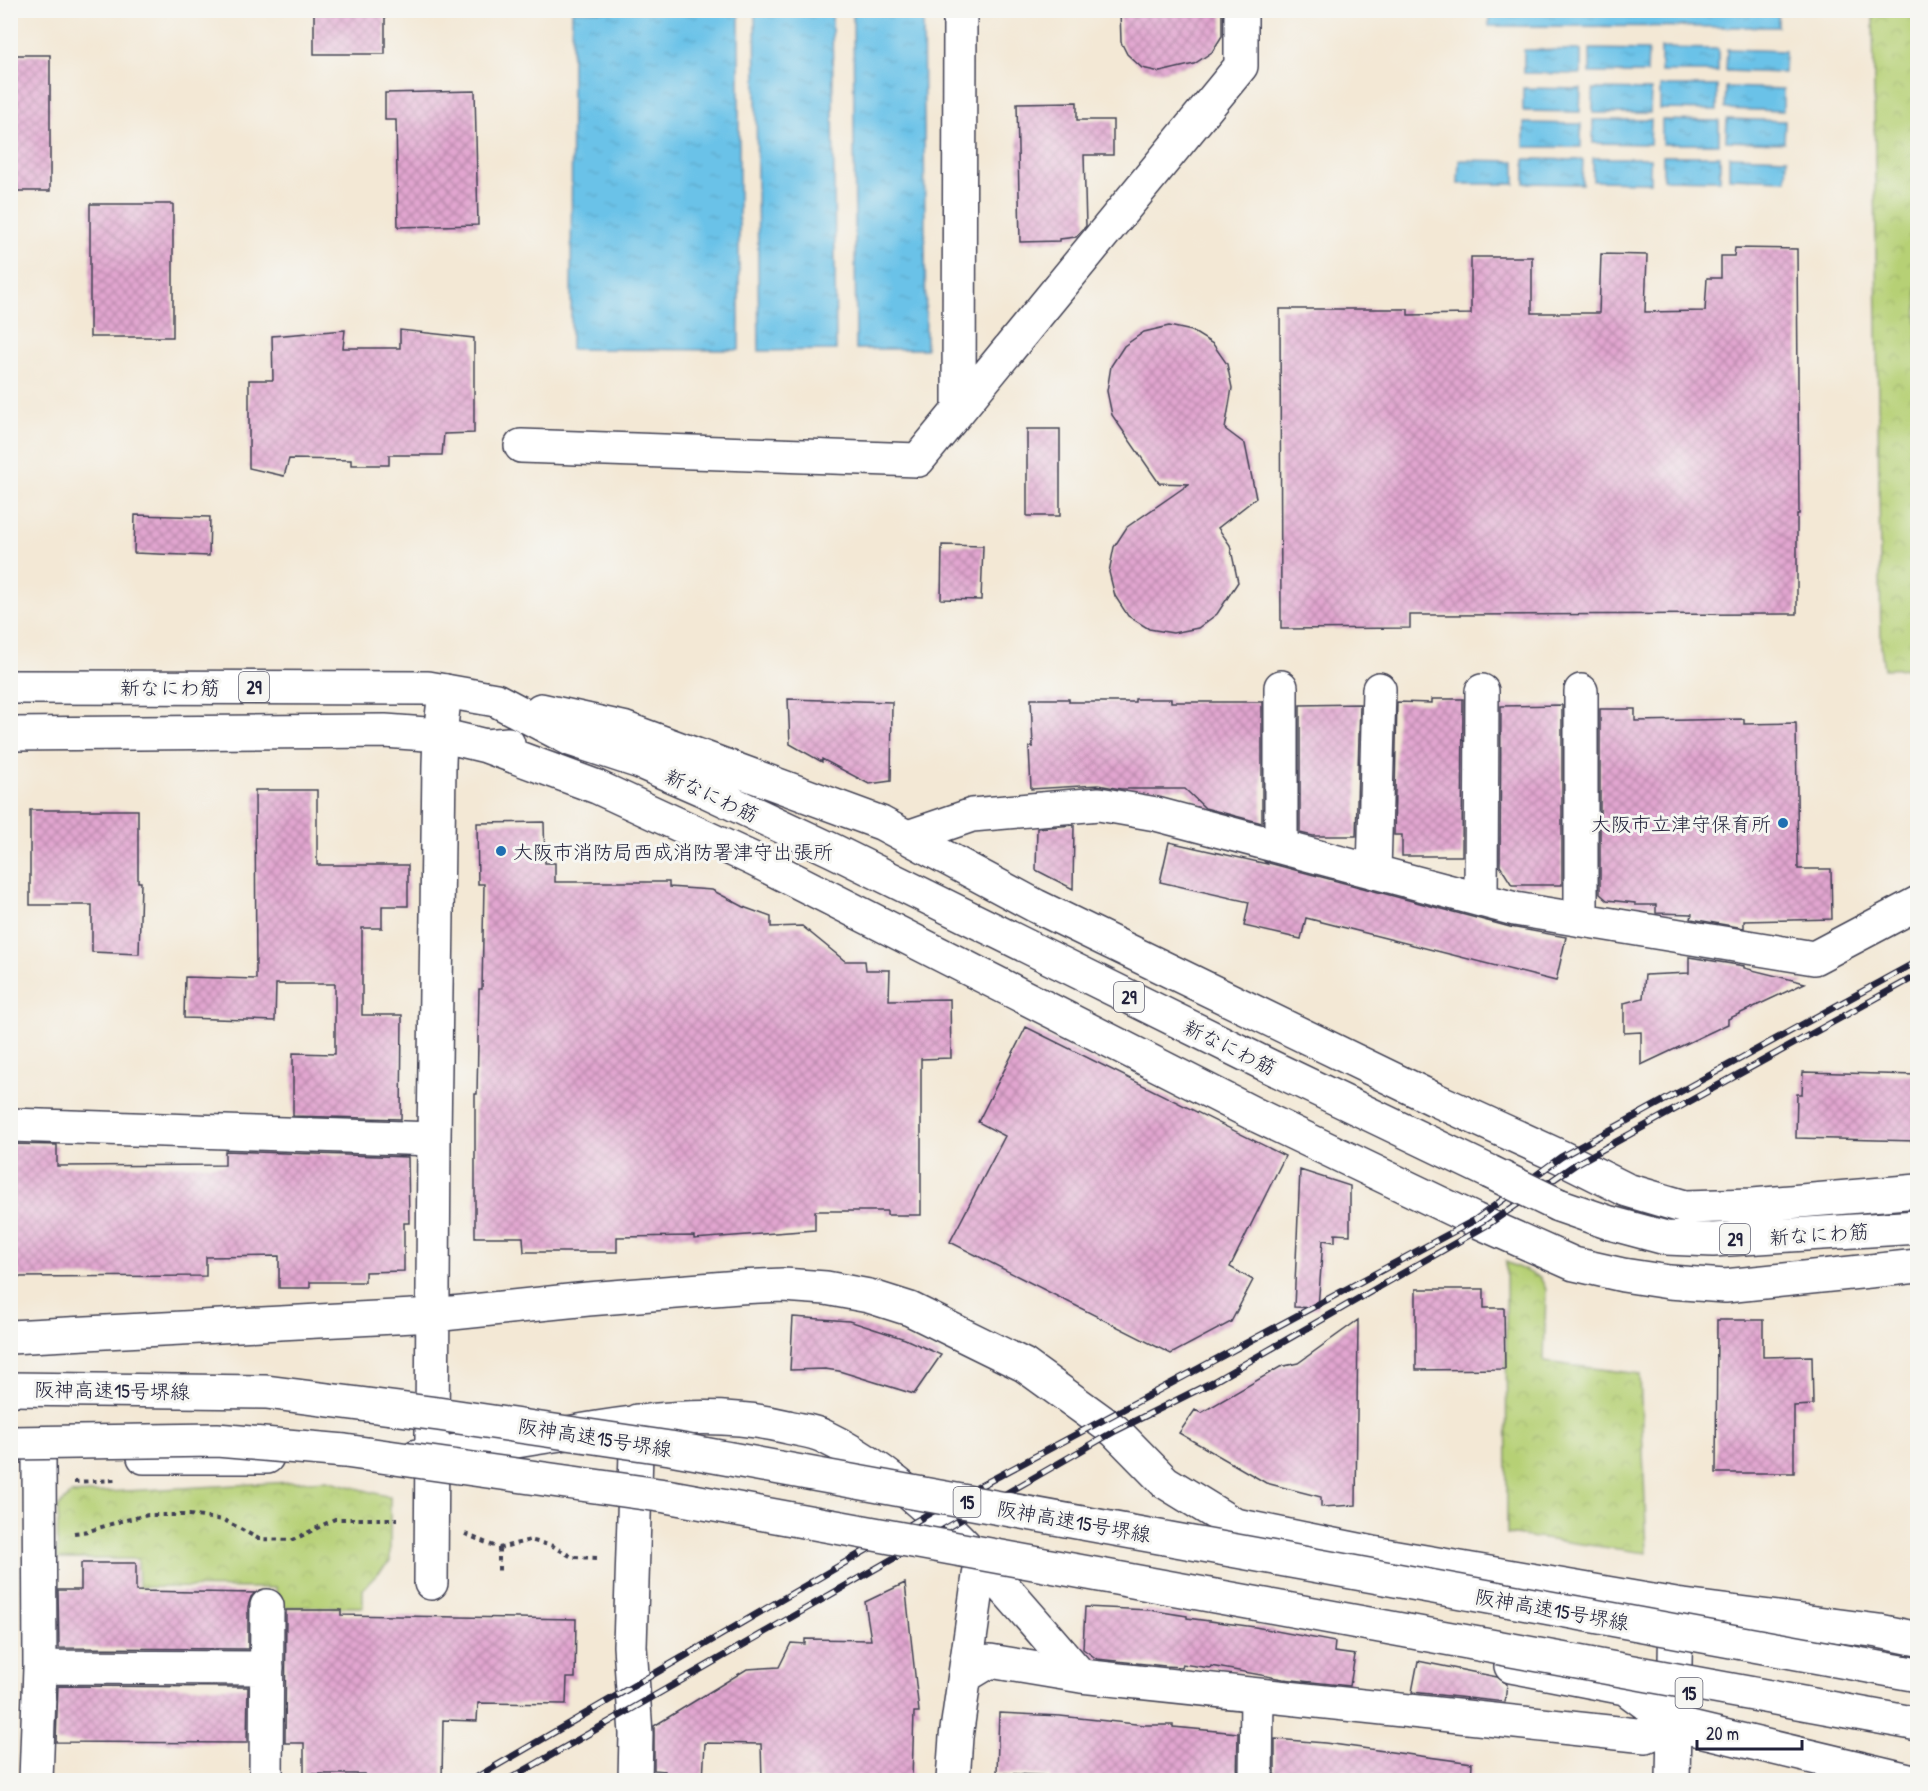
<svg xmlns="http://www.w3.org/2000/svg" width="1928" height="1791" font-family="'Patrick Hand','Klee One',sans-serif">
  <style>
    .park { fill: url(#park-crowns); stroke: #6c7958; stroke-width: 1.5 }
    .water { fill: url(#water-ripples); stroke: #467292; stroke-width: 1.5 }
    .building { fill: url(#building-cross-hatch) }
    .lines { fill: none; stroke-linecap: round; stroke-linejoin: round }
    .minor-casing { stroke: #414052; stroke-width: 36 }
    .major-casing { stroke: #414052; stroke-width: 36 }
    .path { stroke: #414052; stroke-width: 4; stroke-dasharray: 4.5 4.5; stroke-linecap: butt }
    .minor { stroke: #fff; stroke-width: 33 }
    .major { stroke: #fff; stroke-width: 33 }
    .rail-casing { stroke: #22223b; stroke-width: 7 }
    .rail { stroke: #f6f6f2; stroke-width: 4.5; stroke-dasharray: 14; stroke-linecap: butt }
    .major-bridge-casing { stroke: #414052; stroke-width: 36; stroke-linecap: butt }
    .highway-bridge-casing { stroke: #414052; stroke-width: 36; stroke-linecap: butt }
    .major-bridge { stroke: #fff; stroke-width: 33 }
    .highway-bridge { stroke: #fff; stroke-width: 33 }
    .poi-dot { fill: #1f6fb2; stroke: #f6f6f2; stroke-width: 2 }
    .labels { text-anchor: middle; dominant-baseline: central; stroke-width: 6; stroke-linejoin: round; paint-order: stroke }
    .shield { fill: #f6f6f2; stroke: #626272; stroke-width: 1.5 }
    .shield-label { font-size: 18px; font-weight: bold; fill: #22223b }
    .street-label { font-size: 20px; fill: #22223b; stroke: #f6f6f2 }
    .poi-label { font-size: 20px; fill: #22223b; stroke: #f6f6f2; text-anchor: end }
  </style>
  <defs>
    <pattern id="park-crowns" width="20" height="18" patternUnits="userSpaceOnUse" patternTransform="scale(1.5)"><rect width="20" height="18" fill="#b6d075"/><path d="M2 6a3 3 0 1 1 6 0M12 15a3 3 0 1 1 6 0" fill="none" stroke="#9cb266"/></pattern>
    <pattern id="water-ripples" width="26" height="14" patternUnits="userSpaceOnUse" patternTransform="scale(1.5)"><rect width="26" height="14" fill="#6bc2e8"/><path d="M2 4q2-2 4 0t4 0M15 11q2-2 4 0t4 0" fill="none" stroke="#5ca6c8"/></pattern>
    <pattern id="building-cross-hatch" width="8" height="8" patternUnits="userSpaceOnUse" patternTransform="scale(1.5)"><rect width="8" height="8" fill="#e2a6d0"/><path d="M0 0l8 8M0 8l8-8" fill="none" stroke="#b787aa"/></pattern>
  </defs>
  <rect width="100%" height="100%" fill="#f6f6f2"/>
  <filter id="ink" filterUnits="userSpaceOnUse"><feTurbulence type="fractalNoise" baseFrequency=".0167" numOctaves="2"/><feDisplacementMap in="SourceGraphic" scale="12" xChannelSelector="R" yChannelSelector="G"/><feConvolveMatrix kernelMatrix="1 2 1 2 8 2 1 2 1" color-interpolation-filters="sRGB"/></filter>
  <filter id="wash" filterUnits="userSpaceOnUse"><feTurbulence type="fractalNoise" baseFrequency=".008" numOctaves="4" result="noise"/><feDisplacementMap in="SourceGraphic" scale="24" xChannelSelector="R" yChannelSelector="G"/><feGaussianBlur stdDeviation="1.35" result="paint"/><feColorMatrix in="noise" values="0 0 0 0 0 0 0 0 0 0 0 0 0 0 0 0 0 1.4 0 .05"/><feComposite in="paint" operator="in"/></filter>
  <g filter="url(#wash)">
    <rect width="100%" height="100%" fill="#f3e8d5"/>
    <path class="park" d="M 1873,11 L 1917,11 L 1917,668 L 1884,669 L 1881,648 Z
      M 1506,1262 L 1540,1277 L 1546,1289 L 1544,1362 L 1640,1374 L 1647,1553 L 1507,1534 Z
      M 327,1480 L 390,1497 L 390,1561 L 363,1589 L 363,1607 L 277,1607 L 276,1588 L 139,1587 L 138,1559 L 57,1559 L 58,1507 L 71,1494 Z"/>
    <path class="water" d="M 572,11 L 739,11 L 739,350 L 571,349 Z
      M 755,11 L 832,11 L 836,350 L 759,351 Z
      M 853,11 L 923,11 L 926,349 L 856,349 Z
      M 1489,11 L 1778,11 L 1778,27 L 1489,26 Z
      M 1661,48 L 1718,49 L 1718,72 L 1661,72 Z
      M 1590,49 L 1648,50 L 1647,73 L 1590,73 Z
      M 1727,49 L 1785,51 L 1784,73 L 1726,71 Z
      M 1524,50 L 1581,50 L 1581,74 L 1524,73 Z
      M 1660,86 L 1717,86 L 1717,110 L 1660,109 Z
      M 1726,87 L 1783,89 L 1783,111 L 1725,109 Z
      M 1523,88 L 1581,89 L 1580,112 L 1523,111 Z
      M 1593,89 L 1651,90 L 1650,113 L 1593,113 Z
      M 1727,119 L 1785,121 L 1784,143 L 1726,141 Z
      M 1593,120 L 1651,120 L 1650,144 L 1593,143 Z
      M 1662,120 L 1719,121 L 1719,144 L 1662,144 Z
      M 1524,123 L 1581,124 L 1581,147 L 1524,147 Z
      M 1663,156 L 1720,156 L 1720,180 L 1663,179 Z
      M 1729,156 L 1787,158 L 1786,180 L 1729,178 Z
      M 1593,158 L 1650,158 L 1650,182 L 1593,181 Z
      M 1525,159 L 1583,160 L 1582,184 L 1525,183 Z
      M 1459,160 L 1515,161 L 1515,184 L 1458,184 Z"/>
    <g id="blocks">
      <path class="building" d="M 314,10 L 385,10 L 385,54 L 314,54 Z
        M 1120,10 L 1222,10 L 1222,36 L 1212,52 L 1194,64 L 1160,72 L 1142,68 L 1127,54 L 1121,42 Z
        M 10,55 L 50,55 L 50,191 L 10,191 Z
        M 475,91 L 478,225 L 398,227 L 396,120 L 385,120 L 385,93 Z
        M 1077,102 L 1077,120 L 1113,120 L 1113,155 L 1084,155 L 1086,226 L 1076,237 L 1060,239 L 1060,241 L 1020,242 L 1017,103 Z
        M 90,204 L 173,204 L 173,337 L 90,337 Z
        M 1735,248 L 1797,249 L 1799,514 L 1797,514 L 1797,614 L 1410,615 L 1410,628 L 1281,629 L 1280,309 L 1408,309 L 1408,315 L 1471,314 L 1471,257 L 1532,257 L 1532,313 L 1599,313 L 1601,254 L 1647,255 L 1645,312 L 1705,311 L 1707,278 L 1721,278 L 1721,256 L 1734,256 Z
        M 1169,326 L 1192,331 L 1213,344 L 1227,364 L 1232,388 L 1225,429 L 1245,444 L 1256,498 L 1218,528 L 1230,545 L 1238,582 L 1217,614 L 1198,628 L 1173,633 L 1149,629 L 1128,616 L 1115,596 L 1109,572 L 1114,547 L 1127,527 L 1189,484 L 1159,483 L 1112,415 L 1107,391 L 1111,366 L 1124,346 L 1144,332 Z
        M 345,330 L 343,348 L 400,348 L 400,330 L 474,338 L 474,433 L 444,434 L 442,455 L 389,455 L 389,465 L 351,465 L 351,460 L 289,459 L 284,476 L 249,468 L 249,380 L 273,380 L 272,336 Z
        M 1027,429 L 1060,429 L 1060,516 L 1027,516 Z
        M 135,515 L 210,517 L 209,556 L 134,553 Z
        M 942,545 L 983,546 L 981,600 L 941,599 Z
        M 788,699 L 892,702 L 891,781 L 869,784 L 822,759 L 822,762 L 790,744 Z
        M 1031,699 L 1069,699 L 1069,702 L 1135,702 L 1135,699 L 1171,699 L 1171,702 L 1262,702 L 1262,823 L 1205,808 L 1185,789 L 1121,789 L 1098,785 L 1031,789 L 1029,747 L 1033,747 Z
        M 1432,699 L 1463,699 L 1462,856 L 1402,856 L 1402,835 L 1394,835 L 1397,702 L 1432,703 Z
        M 1360,704 L 1356,836 L 1313,836 L 1300,833 L 1300,705 Z
        M 1562,705 L 1562,885 L 1512,885 L 1500,866 L 1501,706 Z
        M 1600,709 L 1635,709 L 1635,721 L 1744,719 L 1744,724 L 1796,723 L 1798,869 L 1831,869 L 1832,919 L 1744,921 L 1744,928 L 1691,919 L 1692,914 L 1656,913 L 1656,905 L 1635,905 L 1635,903 L 1607,900 L 1600,894 Z
        M 255,790 L 317,790 L 317,865 L 408,865 L 408,906 L 382,906 L 382,928 L 362,928 L 362,1015 L 402,1015 L 401,1119 L 293,1116 L 293,1053 L 335,1054 L 335,984 L 276,984 L 275,1021 L 184,1018 L 185,977 L 256,979 Z
        M 30,810 L 138,810 L 138,882 L 141,882 L 139,954 L 92,952 L 92,905 L 30,905 Z
        M 544,822 L 545,863 L 555,863 L 555,882 L 669,882 L 669,887 L 712,890 L 746,908 L 771,917 L 771,927 L 802,926 L 845,961 L 865,961 L 866,970 L 890,970 L 889,1000 L 950,999 L 951,1058 L 921,1059 L 921,1215 L 887,1215 L 887,1211 L 815,1211 L 815,1230 L 694,1239 L 694,1236 L 617,1237 L 617,1252 L 524,1252 L 523,1237 L 475,1237 L 475,1094 L 477,1094 L 479,989 L 482,989 L 484,884 L 478,884 L 477,823 Z
        M 1074,825 L 1073,889 L 1036,870 L 1037,828 Z
        M 1169,842 L 1267,864 L 1265,862 L 1510,927 L 1566,937 L 1556,981 L 1306,918 L 1301,939 L 1244,926 L 1249,902 L 1160,882 Z
        M 1689,957 L 1744,966 L 1744,968 L 1805,983 L 1728,1019 L 1728,1024 L 1641,1065 L 1641,1032 L 1624,1033 L 1624,1003 L 1643,998 L 1645,975 L 1689,973 Z
        M 1026,1027 L 1285,1156 L 1230,1267 L 1253,1280 L 1231,1322 L 1171,1354 L 950,1242 L 1005,1136 L 978,1122 Z
        M 1803,1072 L 1917,1075 L 1917,1141 L 1796,1138 L 1797,1094 L 1802,1094 Z
        M 10,1144 L 57,1145 L 57,1166 L 225,1165 L 225,1151 L 408,1157 L 409,1223 L 404,1223 L 404,1271 L 365,1272 L 365,1282 L 310,1282 L 310,1288 L 279,1288 L 279,1256 L 206,1257 L 206,1276 L 10,1277 Z
        M 1300,1170 L 1350,1186 L 1350,1235 L 1335,1234 L 1335,1242 L 1323,1240 L 1318,1308 L 1294,1307 Z
        M 1416,1289 L 1484,1289 L 1484,1308 L 1504,1308 L 1505,1369 L 1416,1370 Z
        M 793,1317 L 849,1321 L 905,1339 L 941,1355 L 914,1394 L 839,1371 L 825,1369 L 790,1370 Z
        M 1358,1320 L 1356,1505 L 1321,1507 L 1321,1497 L 1266,1483 L 1179,1433 L 1195,1410 L 1201,1413 L 1280,1367 L 1298,1363 Z
        M 1717,1320 L 1763,1320 L 1763,1357 L 1812,1356 L 1813,1405 L 1794,1406 L 1794,1473 L 1716,1473 Z
        M 81,1563 L 136,1563 L 136,1591 L 255,1593 L 251,1597 L 248,1606 L 248,1649 L 59,1648 L 58,1590 L 81,1590 Z
        M 905,1583 L 919,1712 L 914,1712 L 912,1780 L 762,1780 L 761,1744 L 705,1743 L 703,1780 L 665,1780 L 665,1771 L 654,1770 L 654,1726 L 747,1669 L 779,1667 L 791,1643 L 805,1644 L 805,1639 L 871,1640 L 865,1602 Z
        M 1085,1607 L 1149,1610 L 1187,1616 L 1187,1618 L 1255,1627 L 1335,1642 L 1334,1652 L 1355,1655 L 1350,1686 L 1283,1679 L 1211,1666 L 1210,1668 L 1182,1664 L 1181,1667 L 1165,1666 L 1097,1659 L 1083,1649 Z
        M 286,1610 L 341,1610 L 341,1615 L 576,1619 L 575,1678 L 567,1678 L 566,1704 L 478,1703 L 477,1721 L 443,1720 L 442,1780 L 365,1780 L 365,1774 L 304,1774 L 304,1743 L 285,1743 Z
        M 1418,1661 L 1497,1677 L 1507,1684 L 1505,1702 L 1412,1692 Z
        M 58,1686 L 248,1687 L 247,1743 L 56,1742 Z
        M 999,1713 L 1060,1716 L 1145,1725 L 1173,1725 L 1173,1727 L 1238,1733 L 1237,1780 L 1050,1780 L 1050,1776 L 997,1773 Z
        M 1275,1739 L 1325,1743 L 1472,1763 L 1471,1780 L 1310,1780 L 1275,1778 Z"/>
    </g>
  </g>
  <g filter="url(#ink)">
    <use href="#blocks" fill-opacity="0" stroke="#414052" stroke-width="1.5"/>
    <g class="lines">
      <defs>
        <path id="minor" d="M 959,409 L 960,10
          M 521,446 L 918,460 L 1241,66 L 1241,10
          M 1281,687 L 1281,847
          M 1581,691 L 1581,920
          M 908,837 L 972,815 L 1099,804 L 1156,814 L 1515,909 L 1814,958 L 1918,903
          M 1374,872 L 1379,689
          M 1481,900 L 1482,691
          M 10,1125 L 434,1139
          M 10,1337 L 433,1315 L 588,1299 L 739,1287 L 783,1285 L 826,1288 L 869,1296 L 910,1309 L 1024,1365 L 1115,1431 L 1165,1482 L 1235,1525 L 1373,1553 L 1676,1605 L 1879,1631 L 1918,1639
          M 417,1456 L 433,1455 C 478,1447 522,1440 567,1433 C 641,1420 714,1409 788,1427 C 799,1430 813,1431 823,1436 C 925,1485 1007,1592 1081,1676
          M 144,1457 L 267,1457
          M 431,1583 L 434,1139 L 439,764 L 440,735 L 445,691
          M 1511,1666 L 1625,1688 L 1674,1724 L 1909,1780
          M 40,1667 L 267,1668
          M 965,1676 L 990,1661 L 1081,1676 L 1646,1736 L 1674,1724
          M 36,1780 L 40,1667 L 39,1457
          M 266,1780 L 267,1606
          M 635,1780 L 636,1734 L 630,1646 L 637,1421
          M 953,1780 L 956,1737 L 981,1562
          M 1256,1780 L 1257,1695
          M 1673,1780 L 1676,1605"/>
        <path id="major" d="M 10,687 L 428,688 L 496,700 L 570,739 L 640,762 L 704,790 L 832,850 L 1269,1066 L 1490,1172
          M 541,710 L 623,728 L 881,823 L 1036,906 L 1434,1099 L 1561,1157 L 1627,1190 L 1685,1207 L 1753,1205 L 1918,1191
          M 10,734 L 385,731 L 440,735 L 486,746 L 508,744
          M 486,746 L 597,787 L 755,860 L 1256,1115 L 1475,1220 L 1574,1264 L 1623,1275 L 1669,1282 L 1725,1286 L 1918,1266
          M 1558,1205 L 1610,1223 L 1666,1238 L 1713,1240 L 1918,1227"/>
      </defs>
      <use href="#minor" class="minor-casing"/>
      <use href="#major" class="major-casing"/>
      <path class="path" d="M 74,1482 L 117,1480
        M 74,1533 L 89,1531 L 121,1521 L 148,1515 L 189,1515 L 224,1520 L 259,1539 L 293,1540 L 335,1519 L 398,1519
        M 465,1534 L 499,1548 L 530,1540 L 553,1546 L 572,1557 L 600,1558
        M 499,1548 L 499,1573"/>
      <use href="#minor" class="minor"/>
      <use href="#major" class="major"/>
      <defs>
        <path id="rail" d="M 472,1780 L 930,1513 L 1475,1220 L 1561,1157 L 1918,961
          M 508,1780 L 1115,1431 L 1213,1382 L 1487,1225 L 1576,1164 L 1918,975"/>
      </defs>
      <use href="#rail" class="rail-casing"/>
      <use href="#rail" class="rail"/>
      <defs>
        <path id="major-bridge" d="M 1490,1172 L 1558,1205"/>
        <path id="highway-bridge" d="M 10,1389 L 266,1392 L 438,1414 L 670,1448 L 1918,1675
          M 10,1443 L 217,1440 L 345,1451 L 666,1496 L 1918,1724"/>
      </defs>
      <use href="#major-bridge" class="major-bridge-casing"/>
      <use href="#highway-bridge" class="highway-bridge-casing"/>
      <use href="#major-bridge" class="major-bridge"/>
      <use href="#highway-bridge" class="highway-bridge"/>
    </g>
  </g>
  <g class="poi-dot">
    <circle cx="1783" cy="823" r="6"/>
    <circle cx="501" cy="851" r="6"/>
  </g>
  <g class="labels">
    <g class="shield">
      <rect x="239" y="672" width="30" height="30" rx="4.5"/>
      <rect x="1114" y="982" width="30" height="30" rx="4.5"/>
      <rect x="1720" y="1224" width="30" height="30" rx="4.5"/>
      <rect x="953.5" y="1487" width="27" height="30" rx="4.5"/>
      <rect x="1675.5" y="1678" width="27" height="30" rx="4.5"/>
    </g>
    <g class="shield-label">
      <text x="254" y="687">29</text>
      <text x="1129" y="997">29</text>
      <text x="1735" y="1239">29</text>
      <text x="967" y="1502">15</text>
      <text x="1689" y="1693">15</text>
    </g>
    <g class="street-label">
      <text x="170" y="687">新なにわ筋</text>
      <text transform="translate(712 795) rotate(25)">新なにわ筋</text>
      <text transform="translate(1230 1047) rotate(26)">新なにわ筋</text>
      <text transform="translate(1819 1234) rotate(-4)">新なにわ筋</text>
      <text transform="translate(112 1390) rotate(1)">阪神高速15号堺線</text>
      <text transform="translate(595 1437) rotate(9)">阪神高速15号堺線</text>
      <text transform="translate(1074 1521) rotate(10)">阪神高速15号堺線</text>
      <text transform="translate(1552 1609) rotate(10)">阪神高速15号堺線</text>
    </g>
    <g class="poi-label">
      <text x="1771" y="823">大阪市立津守保育所</text>
      <text x="513" y="851" text-anchor="start">大阪市消防局西成消防署津守出張所</text>
    </g>
  </g>
  <rect width="1928" height="1791" fill="none" stroke="#f6f6f2" stroke-width="36"/>
  <path d="M1697 1740v9h105v-9" fill="none" stroke="#22223b" stroke-width="3"/>
  <text x="1706" y="1740" font-size="18" fill="#22223b" stroke="#f6f6f2" stroke-width="4.5" paint-order="stroke">20 m</text>
</svg>
